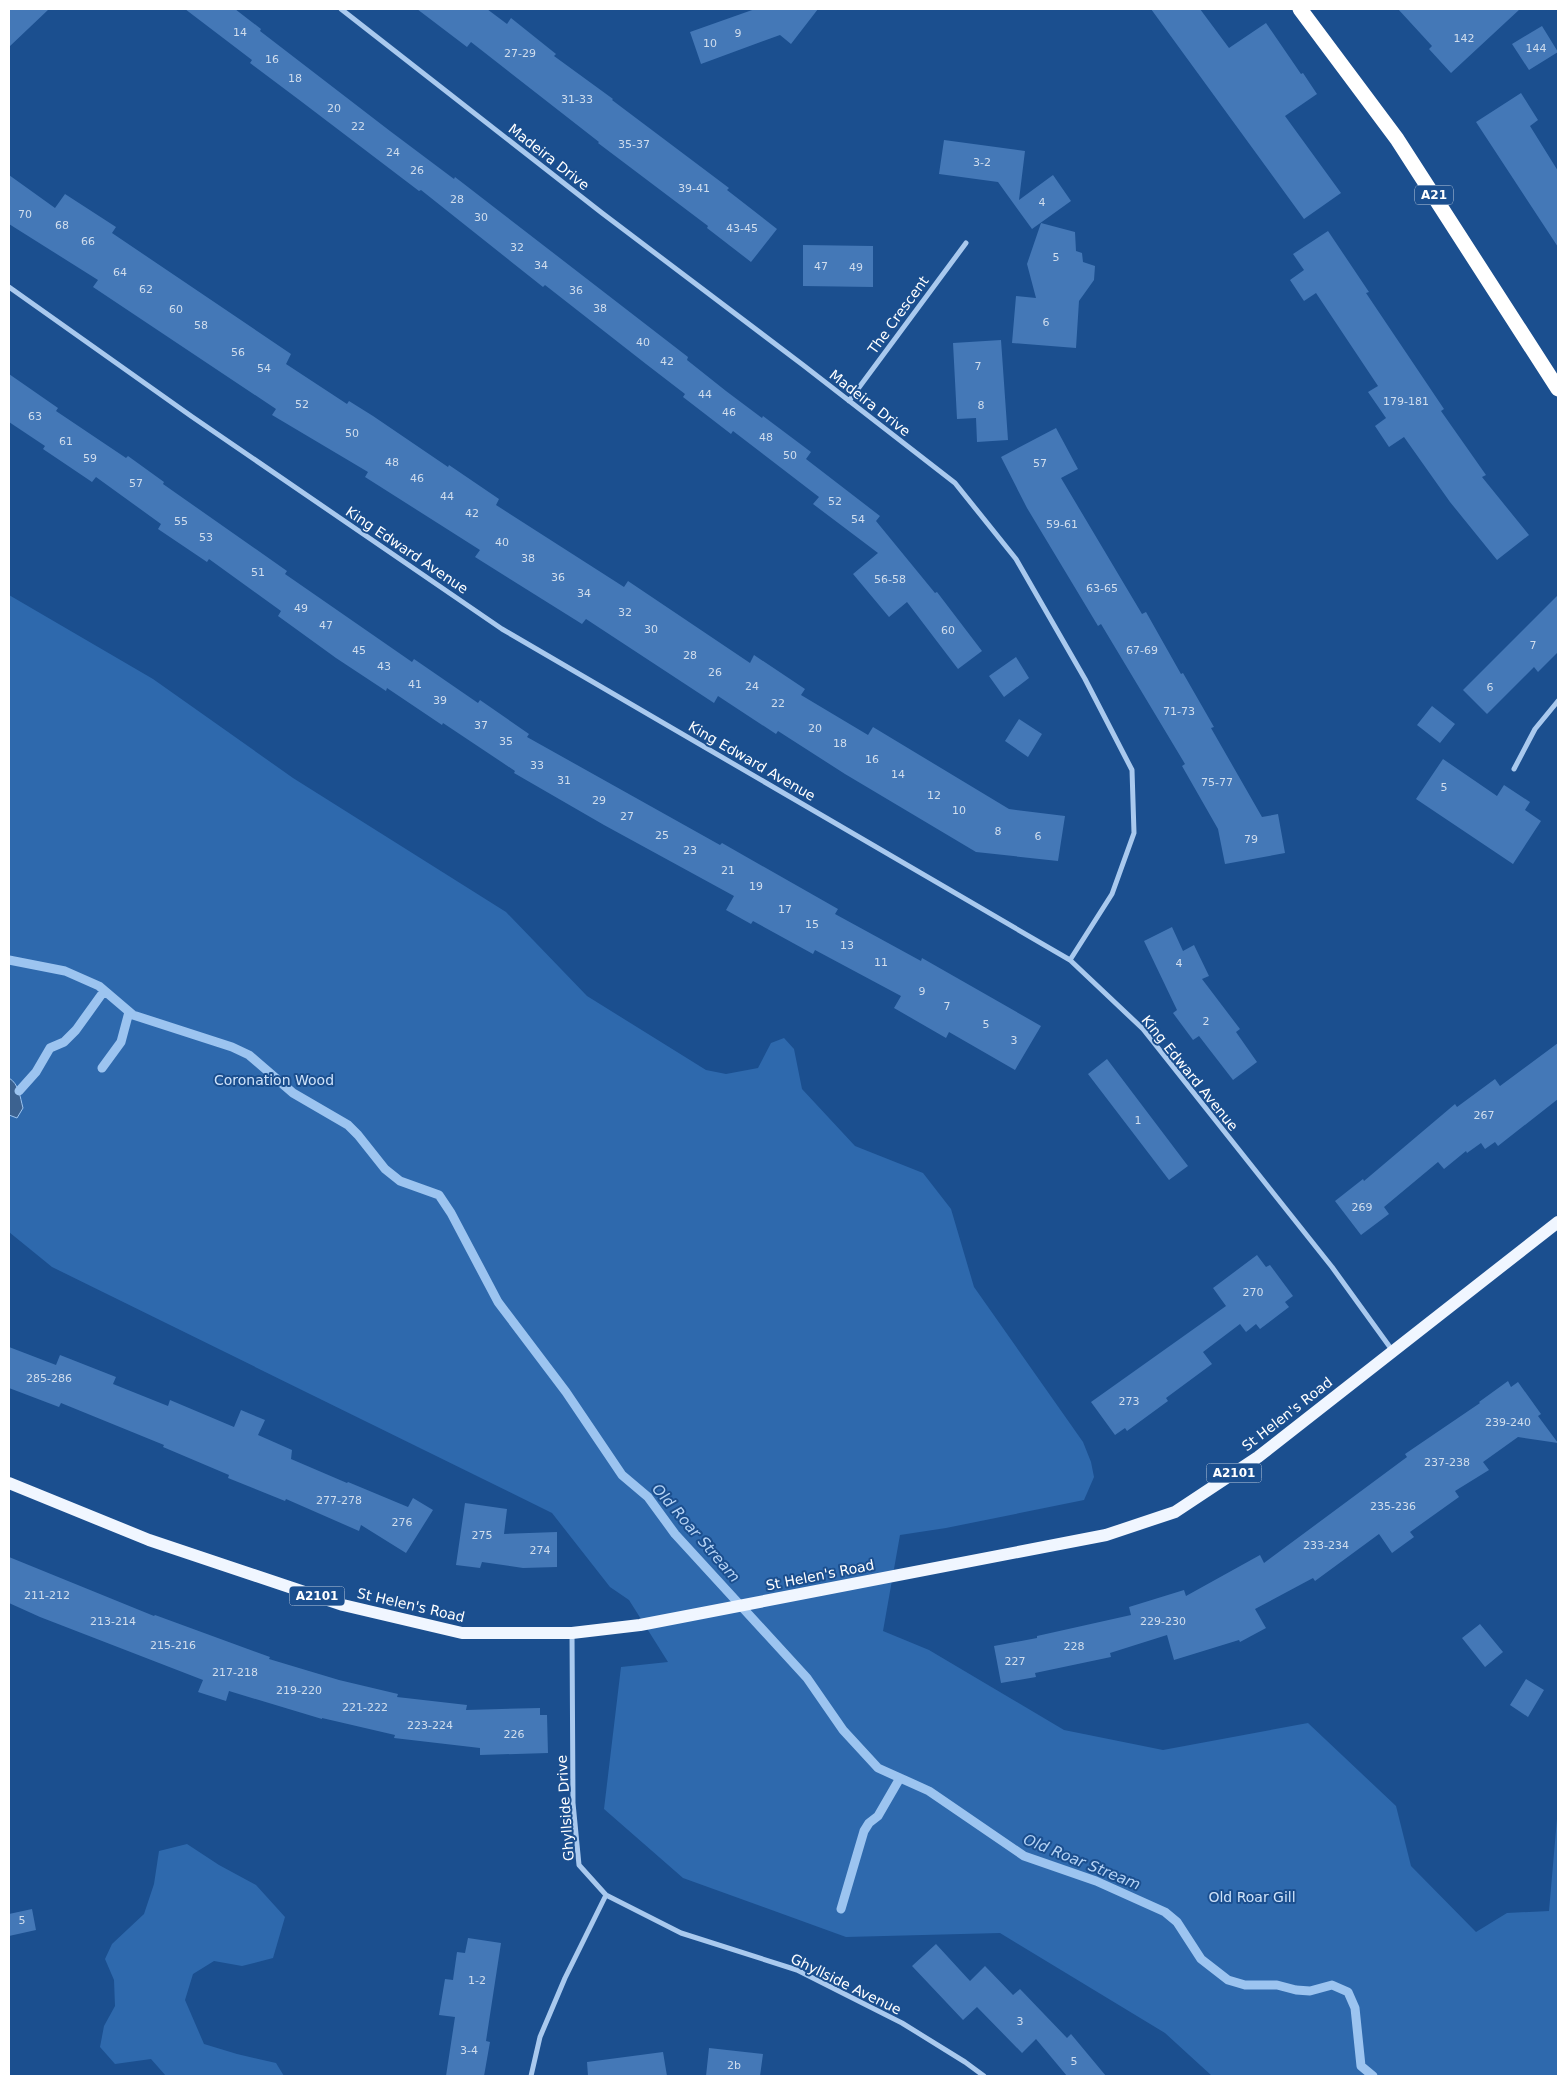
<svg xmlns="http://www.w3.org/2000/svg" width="1567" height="2085" font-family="'DejaVu Sans',sans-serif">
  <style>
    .green { fill: #2e69ad }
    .water { fill: #3c6290; stroke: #9cc4f0 }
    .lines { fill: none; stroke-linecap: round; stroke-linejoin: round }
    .stream { stroke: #9cc4f0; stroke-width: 9 }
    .building { fill: #4478b7 }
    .street { stroke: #a9c9ee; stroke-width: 5 }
    .primary { stroke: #f0f6ff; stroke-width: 12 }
    .highway { stroke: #fff; stroke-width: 15 }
    .labels { text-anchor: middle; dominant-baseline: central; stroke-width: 4; stroke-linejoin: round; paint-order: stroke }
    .number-label { font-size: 11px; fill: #d0dded }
    .shield { fill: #1b4f8f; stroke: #bbcadd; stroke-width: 1 }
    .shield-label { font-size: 12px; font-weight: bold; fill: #fff }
    .street-label { font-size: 14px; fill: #fff; stroke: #1b4f8f }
    .park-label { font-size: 14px; fill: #cfe3fa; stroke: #1b4f8f }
    .water-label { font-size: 15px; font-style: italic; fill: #b5d3f5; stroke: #1b4f8f }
  </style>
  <rect width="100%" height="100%" fill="#1b4f8f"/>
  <path class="green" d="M 9,595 L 153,679 L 293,778 L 506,912 L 587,996 L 706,1070 L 726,1074 L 758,1068 L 771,1043 L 784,1038 L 794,1049 L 802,1089 L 855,1146 L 923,1173 L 951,1209 L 974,1287 L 1083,1442 L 1091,1462 L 1094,1477 L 1084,1500 L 946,1528 L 900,1535 L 883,1631 L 929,1650 L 1064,1730 L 1163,1750 L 1308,1723 L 1396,1806 L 1411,1866 L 1476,1932 L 1507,1913 L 1549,1911 L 1558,1807 L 1558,2076 L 1212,2076 L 1165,2033 L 1000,1933 L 846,1937 L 683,1878 L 604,1809 L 621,1667 L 668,1662 L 629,1600 L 610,1587 L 552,1513 L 52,1267 L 9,1232 Z
    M 187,1844 L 219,1865 L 256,1885 L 285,1917 L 273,1958 L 242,1966 L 214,1961 L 193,1974 L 185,2000 L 204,2044 L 237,2054 L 276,2063 L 284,2076 L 166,2076 L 151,2059 L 115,2064 L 100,2047 L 104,2026 L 115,2006 L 114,1980 L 105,1959 L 112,1944 L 144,1914 L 154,1884 L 159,1851 Z"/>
  <path class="water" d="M 9,1078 C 19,1084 20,1097 23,1108 L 17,1118 L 9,1115 Z"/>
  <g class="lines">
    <path class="stream" d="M 9,960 L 65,971 L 99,986 L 133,1015 L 232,1047 L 249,1055 L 293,1093 L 348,1125 L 358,1135 L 385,1169 L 400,1181 L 439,1195 L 451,1213 L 498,1302 L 566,1392 L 622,1475 L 648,1497 L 675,1534 L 807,1678 L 843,1730 L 878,1768 L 929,1791 L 1024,1856 L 1096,1881 L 1165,1912 L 1177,1922 L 1201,1959 L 1228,1980 L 1245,1985 L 1277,1985 L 1296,1990 L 1310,1991 L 1332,1985 L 1348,1992 L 1355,2008 L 1361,2066 L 1373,2076
      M 102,1068 L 121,1042 L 129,1012
      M 19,1091 L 36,1072 L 50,1048 L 64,1042 L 76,1030 L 104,991
      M 841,1909 L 864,1831 L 869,1823 L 878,1816 L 900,1778"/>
  </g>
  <path class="building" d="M 9,9 L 49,9 L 9,47 Z
    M 185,9 L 235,9 L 261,29 L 260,31 L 390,131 L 454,179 L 455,177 L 688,357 L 687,360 L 726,391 L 762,418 L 763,416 L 811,452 L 806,459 L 880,516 L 876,521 L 935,593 L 937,592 L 982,651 L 958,669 L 907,602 L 889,617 L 853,574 L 878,553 L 813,504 L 819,497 L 733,431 L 731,434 L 683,397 L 685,394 L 646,364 L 545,285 L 543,287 L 421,190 L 419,191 L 298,99 L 250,63 L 252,60 Z
    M 417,9 L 487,9 L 507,24 L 511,18 L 556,54 L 554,56 L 613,99 L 612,100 L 729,188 L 727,190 L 777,229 L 751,262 L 707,228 L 708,226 L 598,143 L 599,142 L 471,42 L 467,47 Z
    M 755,9 L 818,9 L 791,44 L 780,35 L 701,64 L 690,32 Z
    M 1151,9 L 1200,9 L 1229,48 L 1266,23 L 1301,74 L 1303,73 L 1317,94 L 1285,116 L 1341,193 L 1304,219 Z
    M 1398,9 L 1520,9 L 1451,73 L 1429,49 L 1432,46 Z
    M 1542,26 L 1558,52 L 1529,70 L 1512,44 Z
    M 1521,93 L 1538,120 L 1530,126 L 1558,171 L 1558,247 L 1476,122 Z
    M 944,140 L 1025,151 L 1019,200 L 1053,175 L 1071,201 L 1032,229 L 998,182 L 939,174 Z
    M 9,175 L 55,208 L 65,194 L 116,227 L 112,233 L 291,354 L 286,364 L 347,404 L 349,401 L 373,416 L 448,467 L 449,465 L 499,499 L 496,505 L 624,587 L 628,581 L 750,663 L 754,655 L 805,689 L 801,695 L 868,735 L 873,727 L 1009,809 L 1065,816 L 1058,861 L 976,852 L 845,774 L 778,731 L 776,734 L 718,696 L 714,703 L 586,619 L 582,624 L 475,557 L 480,550 L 365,477 L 368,472 L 272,415 L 276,409 L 93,287 L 98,280 L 9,224 Z
    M 1041,223 L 1075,232 L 1076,251 L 1082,253 L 1083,262 L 1095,266 L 1094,280 L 1079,301 L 1076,348 L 1012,343 L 1016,296 L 1036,298 L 1027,264 Z
    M 1328,231 L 1369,292 L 1366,293 L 1444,409 L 1441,411 L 1486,475 L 1482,477 L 1529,535 L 1497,560 L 1450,502 L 1404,437 L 1389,447 L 1375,426 L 1386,418 L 1368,392 L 1378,386 L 1316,293 L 1304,301 L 1290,280 L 1304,270 L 1293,254 Z
    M 803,245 L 873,246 L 873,287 L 803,286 Z
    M 1001,340 L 1008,440 L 977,442 L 976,418 L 957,419 L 953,343 Z
    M 9,374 L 58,408 L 56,411 L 126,458 L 128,456 L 164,482 L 163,484 L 287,571 L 285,574 L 412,662 L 414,659 L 478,703 L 480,700 L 529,734 L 527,737 L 720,845 L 722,843 L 838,909 L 835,914 L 921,961 L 922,958 L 1041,1026 L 1015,1070 L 949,1032 L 946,1038 L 894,1008 L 901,996 L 815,950 L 813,954 L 753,921 L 751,924 L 726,910 L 734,896 L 604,825 L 514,773 L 515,771 L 443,723 L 442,725 L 387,688 L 386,691 L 336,658 L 278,616 L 281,611 L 209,559 L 207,562 L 158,529 L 161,524 L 96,477 L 92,482 L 43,449 L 45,446 L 9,422 Z
    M 1056,428 L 1078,469 L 1061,478 L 1142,614 L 1146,612 L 1181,674 L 1183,673 L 1214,727 L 1211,728 L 1262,817 L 1278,814 L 1285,853 L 1225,864 L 1218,829 L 1182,766 L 1185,764 L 1101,624 L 1098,626 L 1027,508 L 1001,457 Z
    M 1558,595 L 1558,652 L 1538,672 L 1534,667 L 1487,714 L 1463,690 Z
    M 1016,657 L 1029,678 L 1004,697 L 989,676 Z
    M 1432,706 L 1455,724 L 1440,743 L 1417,725 Z
    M 1019,719 L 1042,734 L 1028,757 L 1005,741 Z
    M 1443,759 L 1497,796 L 1504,785 L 1530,802 L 1525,810 L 1541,821 L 1513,864 L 1416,799 Z
    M 1172,927 L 1183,951 L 1194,945 L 1209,976 L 1202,979 L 1240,1029 L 1236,1032 L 1257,1062 L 1233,1080 L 1199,1036 L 1193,1040 L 1173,1013 L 1177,1010 L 1144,941 Z
    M 1558,1043 L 1558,1099 L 1498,1146 L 1495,1142 L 1485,1149 L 1481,1143 L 1467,1153 L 1466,1151 L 1444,1169 L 1438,1162 L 1384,1207 L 1389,1214 L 1361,1235 L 1335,1201 L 1363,1179 L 1364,1181 L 1455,1104 L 1457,1107 L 1495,1079 L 1500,1086 Z
    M 1107,1059 L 1188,1166 L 1169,1180 L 1088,1074 Z
    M 1257,1255 L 1266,1267 L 1270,1265 L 1293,1296 L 1285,1302 L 1289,1307 L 1260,1329 L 1256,1324 L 1246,1332 L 1240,1324 L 1203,1352 L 1212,1364 L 1166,1398 L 1168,1401 L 1127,1431 L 1125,1428 L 1115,1435 L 1091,1402 L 1226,1306 L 1213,1288 Z
    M 9,1347 L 56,1365 L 60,1355 L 116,1377 L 113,1384 L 168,1406 L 170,1400 L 234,1427 L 241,1410 L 265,1420 L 258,1435 L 292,1450 L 291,1459 L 347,1483 L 348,1482 L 408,1507 L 413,1498 L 433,1510 L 406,1553 L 361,1525 L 359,1531 L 286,1499 L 285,1501 L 228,1478 L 229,1475 L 163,1447 L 164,1445 L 61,1403 L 59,1407 L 9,1388 Z
    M 1508,1381 L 1511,1387 L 1518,1382 L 1541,1414 L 1538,1416 L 1558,1443 L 1518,1437 L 1483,1462 L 1489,1470 L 1455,1491 L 1459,1497 L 1410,1532 L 1414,1537 L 1392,1553 L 1379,1534 L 1315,1581 L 1313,1578 L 1255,1609 L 1266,1628 L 1240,1642 L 1239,1640 L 1174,1660 L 1167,1635 L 1110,1653 L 1111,1657 L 1035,1673 L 1036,1677 L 1001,1683 L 994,1646 L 1037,1638 L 1037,1636 L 1131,1615 L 1129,1607 L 1184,1590 L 1186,1596 L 1260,1555 L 1264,1563 L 1407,1457 L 1405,1454 L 1480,1403 L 1479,1402 Z
    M 465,1503 L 507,1509 L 504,1534 L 557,1532 L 557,1567 L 523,1568 L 482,1562 L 480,1568 L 456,1565 Z
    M 9,1557 L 154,1616 L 155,1615 L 270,1657 L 269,1659 L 339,1680 L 398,1694 L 397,1697 L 467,1705 L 466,1710 L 540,1708 L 540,1715 L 547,1715 L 548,1753 L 480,1755 L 480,1748 L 394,1738 L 395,1735 L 322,1718 L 322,1719 L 229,1691 L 226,1701 L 198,1692 L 203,1680 L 40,1617 L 9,1603 Z
    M 1480,1624 L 1503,1652 L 1485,1667 L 1462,1638 Z
    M 1526,1679 L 1544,1690 L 1528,1717 L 1510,1705 Z
    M 32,1909 L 36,1930 L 9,1936 L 9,1914 Z
    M 468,1938 L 501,1943 L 486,2041 L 490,2042 L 484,2076 L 446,2076 L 455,2017 L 439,2015 L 445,1979 L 453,1980 L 457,1952 L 465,1953 Z
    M 936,1944 L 970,1981 L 985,1966 L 1013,1995 L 1020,1989 L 1067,2038 L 1071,2034 L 1106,2076 L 1067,2076 L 1036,2039 L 1022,2053 L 977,2007 L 963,2020 L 912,1966 Z
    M 709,2048 L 763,2054 L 760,2076 L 706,2076 Z
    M 663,2052 L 667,2076 L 588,2076 L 587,2062 Z"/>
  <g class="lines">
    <path class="street" d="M 341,9 L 602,213 L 803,365 L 955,483 L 1016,559 L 1085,679 L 1132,770 L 1134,833 L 1112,894 L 1070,960
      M 9,287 L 191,416 L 502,629 L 1070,960 L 1143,1029 L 1332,1267 L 1392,1350
      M 849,401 L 966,243
      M 1514,769 L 1535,729 L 1558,701
      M 606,1895 L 681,1933 L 797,1970 L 902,2023 L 965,2062 L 984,2076
      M 531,2076 L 540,2037 L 565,1978 L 606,1895 L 579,1865 L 573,1803 L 572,1633"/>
    <path class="primary" d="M 9,1483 L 149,1540 L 343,1605 L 462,1633 L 572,1633 L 640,1625 L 1106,1535 L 1175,1512 L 1258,1457 L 1558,1222"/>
    <path class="highway" d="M 1300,9 L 1397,139 L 1558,389"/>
  </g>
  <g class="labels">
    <g class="number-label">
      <text x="240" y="32">14</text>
      <text x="738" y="33">9</text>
      <text x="1464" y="38">142</text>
      <text x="710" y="43">10</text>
      <text x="1536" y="48">144</text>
      <text x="520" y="53">27-29</text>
      <text x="272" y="59">16</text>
      <text x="295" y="78">18</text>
      <text x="577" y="99">31-33</text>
      <text x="334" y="108">20</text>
      <text x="358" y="126">22</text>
      <text x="634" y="144">35-37</text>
      <text x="393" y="152">24</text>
      <text x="982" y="162">3-2</text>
      <text x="417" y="170">26</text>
      <text x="694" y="188">39-41</text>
      <text x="457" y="199">28</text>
      <text x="1042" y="202">4</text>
      <text x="25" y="214">70</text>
      <text x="481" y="217">30</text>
      <text x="62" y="225">68</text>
      <text x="742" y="228">43-45</text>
      <text x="88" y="241">66</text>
      <text x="517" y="247">32</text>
      <text x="1056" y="257">5</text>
      <text x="541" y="265">34</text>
      <text x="821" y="266">47</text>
      <text x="856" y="267">49</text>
      <text x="120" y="272">64</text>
      <text x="146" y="289">62</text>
      <text x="576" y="290">36</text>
      <text x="600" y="308">38</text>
      <text x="176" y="309">60</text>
      <text x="1046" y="322">6</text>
      <text x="201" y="325">58</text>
      <text x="643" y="342">40</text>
      <text x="238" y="352">56</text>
      <text x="667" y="361">42</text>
      <text x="978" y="366">7</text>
      <text x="264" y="368">54</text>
      <text x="705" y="394">44</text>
      <text x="1406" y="401">179-181</text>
      <text x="302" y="404">52</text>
      <text x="981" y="405">8</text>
      <text x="729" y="412">46</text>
      <text x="35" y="416">63</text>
      <text x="352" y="433">50</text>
      <text x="766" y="437">48</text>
      <text x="66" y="441">61</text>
      <text x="790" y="455">50</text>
      <text x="90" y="458">59</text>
      <text x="392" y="462">48</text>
      <text x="1040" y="463">57</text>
      <text x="417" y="478">46</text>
      <text x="136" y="483">57</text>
      <text x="447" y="496">44</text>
      <text x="835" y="501">52</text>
      <text x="472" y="513">42</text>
      <text x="858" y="519">54</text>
      <text x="181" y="521">55</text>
      <text x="1062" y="524">59-61</text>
      <text x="206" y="537">53</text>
      <text x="502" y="542">40</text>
      <text x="528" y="558">38</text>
      <text x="258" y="572">51</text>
      <text x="558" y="577">36</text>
      <text x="890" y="579">56-58</text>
      <text x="1102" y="588">63-65</text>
      <text x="584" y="593">34</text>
      <text x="301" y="608">49</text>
      <text x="625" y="612">32</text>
      <text x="326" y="625">47</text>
      <text x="651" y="629">30</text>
      <text x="948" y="630">60</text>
      <text x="1533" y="645">7</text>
      <text x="359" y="650">45</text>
      <text x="1142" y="650">67-69</text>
      <text x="690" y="655">28</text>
      <text x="384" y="666">43</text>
      <text x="715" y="672">26</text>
      <text x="415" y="684">41</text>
      <text x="752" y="686">24</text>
      <text x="1490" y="687">6</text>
      <text x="440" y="700">39</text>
      <text x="778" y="703">22</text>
      <text x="1179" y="711">71-73</text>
      <text x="481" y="725">37</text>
      <text x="815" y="728">20</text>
      <text x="506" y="741">35</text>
      <text x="840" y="743">18</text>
      <text x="872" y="759">16</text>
      <text x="537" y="765">33</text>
      <text x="898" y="774">14</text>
      <text x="564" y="780">31</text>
      <text x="1217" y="782">75-77</text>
      <text x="1444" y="787">5</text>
      <text x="934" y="795">12</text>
      <text x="599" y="800">29</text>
      <text x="959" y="810">10</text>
      <text x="627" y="816">27</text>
      <text x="998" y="831">8</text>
      <text x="662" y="835">25</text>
      <text x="1038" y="836">6</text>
      <text x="1251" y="839">79</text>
      <text x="690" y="850">23</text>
      <text x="728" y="870">21</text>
      <text x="756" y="886">19</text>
      <text x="785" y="909">17</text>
      <text x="812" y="924">15</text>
      <text x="847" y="945">13</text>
      <text x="881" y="962">11</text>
      <text x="1179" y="963">4</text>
      <text x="922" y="991">9</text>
      <text x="947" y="1006">7</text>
      <text x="1206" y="1021">2</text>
      <text x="986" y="1024">5</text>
      <text x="1014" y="1040">3</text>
      <text x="1484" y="1115">267</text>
      <text x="1138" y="1120">1</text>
      <text x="1362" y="1207">269</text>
      <text x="1253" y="1292">270</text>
      <text x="49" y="1378">285-286</text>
      <text x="1129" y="1401">273</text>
      <text x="1508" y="1422">239-240</text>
      <text x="1447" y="1462">237-238</text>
      <text x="339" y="1500">277-278</text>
      <text x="1393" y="1506">235-236</text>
      <text x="402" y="1522">276</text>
      <text x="482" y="1535">275</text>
      <text x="1326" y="1545">233-234</text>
      <text x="540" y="1550">274</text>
      <text x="47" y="1595">211-212</text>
      <text x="113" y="1621">213-214</text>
      <text x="1163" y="1621">229-230</text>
      <text x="173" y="1645">215-216</text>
      <text x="1074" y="1646">228</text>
      <text x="1015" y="1661">227</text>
      <text x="235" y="1672">217-218</text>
      <text x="299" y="1690">219-220</text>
      <text x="365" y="1707">221-222</text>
      <text x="430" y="1725">223-224</text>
      <text x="514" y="1734">226</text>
      <text x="22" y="1920">5</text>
      <text x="477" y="1980">1-2</text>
      <text x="1020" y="2021">3</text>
      <text x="469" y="2050">3-4</text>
      <text x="1074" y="2061">5</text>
      <text x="734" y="2065">2b</text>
    </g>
    <g class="shield">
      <rect x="1415" y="185.5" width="38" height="19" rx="4"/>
      <rect x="1206.5" y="1463.5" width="55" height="19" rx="4"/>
      <rect x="289.5" y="1586.5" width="55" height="19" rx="4"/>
    </g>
    <g class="shield-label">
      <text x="1434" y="195">A21</text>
      <text x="1234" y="1473">A2101</text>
      <text x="317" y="1596">A2101</text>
    </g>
    <g class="street-label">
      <text transform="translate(549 157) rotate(38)">Madeira Drive</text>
      <text transform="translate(898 315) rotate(-54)">The Crescent</text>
      <text transform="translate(870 403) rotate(38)">Madeira Drive</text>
      <text transform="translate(407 550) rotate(34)">King Edward Avenue</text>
      <text transform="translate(752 761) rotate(30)">King Edward Avenue</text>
      <text transform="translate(1190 1073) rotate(51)">King Edward Avenue</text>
      <text transform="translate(1287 1414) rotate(-38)">St Helen's Road</text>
      <text transform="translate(820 1575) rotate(-11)">St Helen's Road</text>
      <text transform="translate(411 1605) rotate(13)">St Helen's Road</text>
      <text transform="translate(565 1808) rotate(-94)">Ghyllside Drive</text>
      <text transform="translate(846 1984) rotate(26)">Ghyllside Avenue</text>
    </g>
    <g class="park-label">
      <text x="274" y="1080">Coronation Wood</text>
      <text x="1252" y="1897">Old Roar Gill</text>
    </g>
    <g class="water-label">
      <text transform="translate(696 1533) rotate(49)">Old Roar Stream</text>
      <text transform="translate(1082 1862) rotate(22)">Old Roar Stream</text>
    </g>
  </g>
  <rect width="1567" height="2085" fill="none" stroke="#ffffff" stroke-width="20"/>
</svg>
